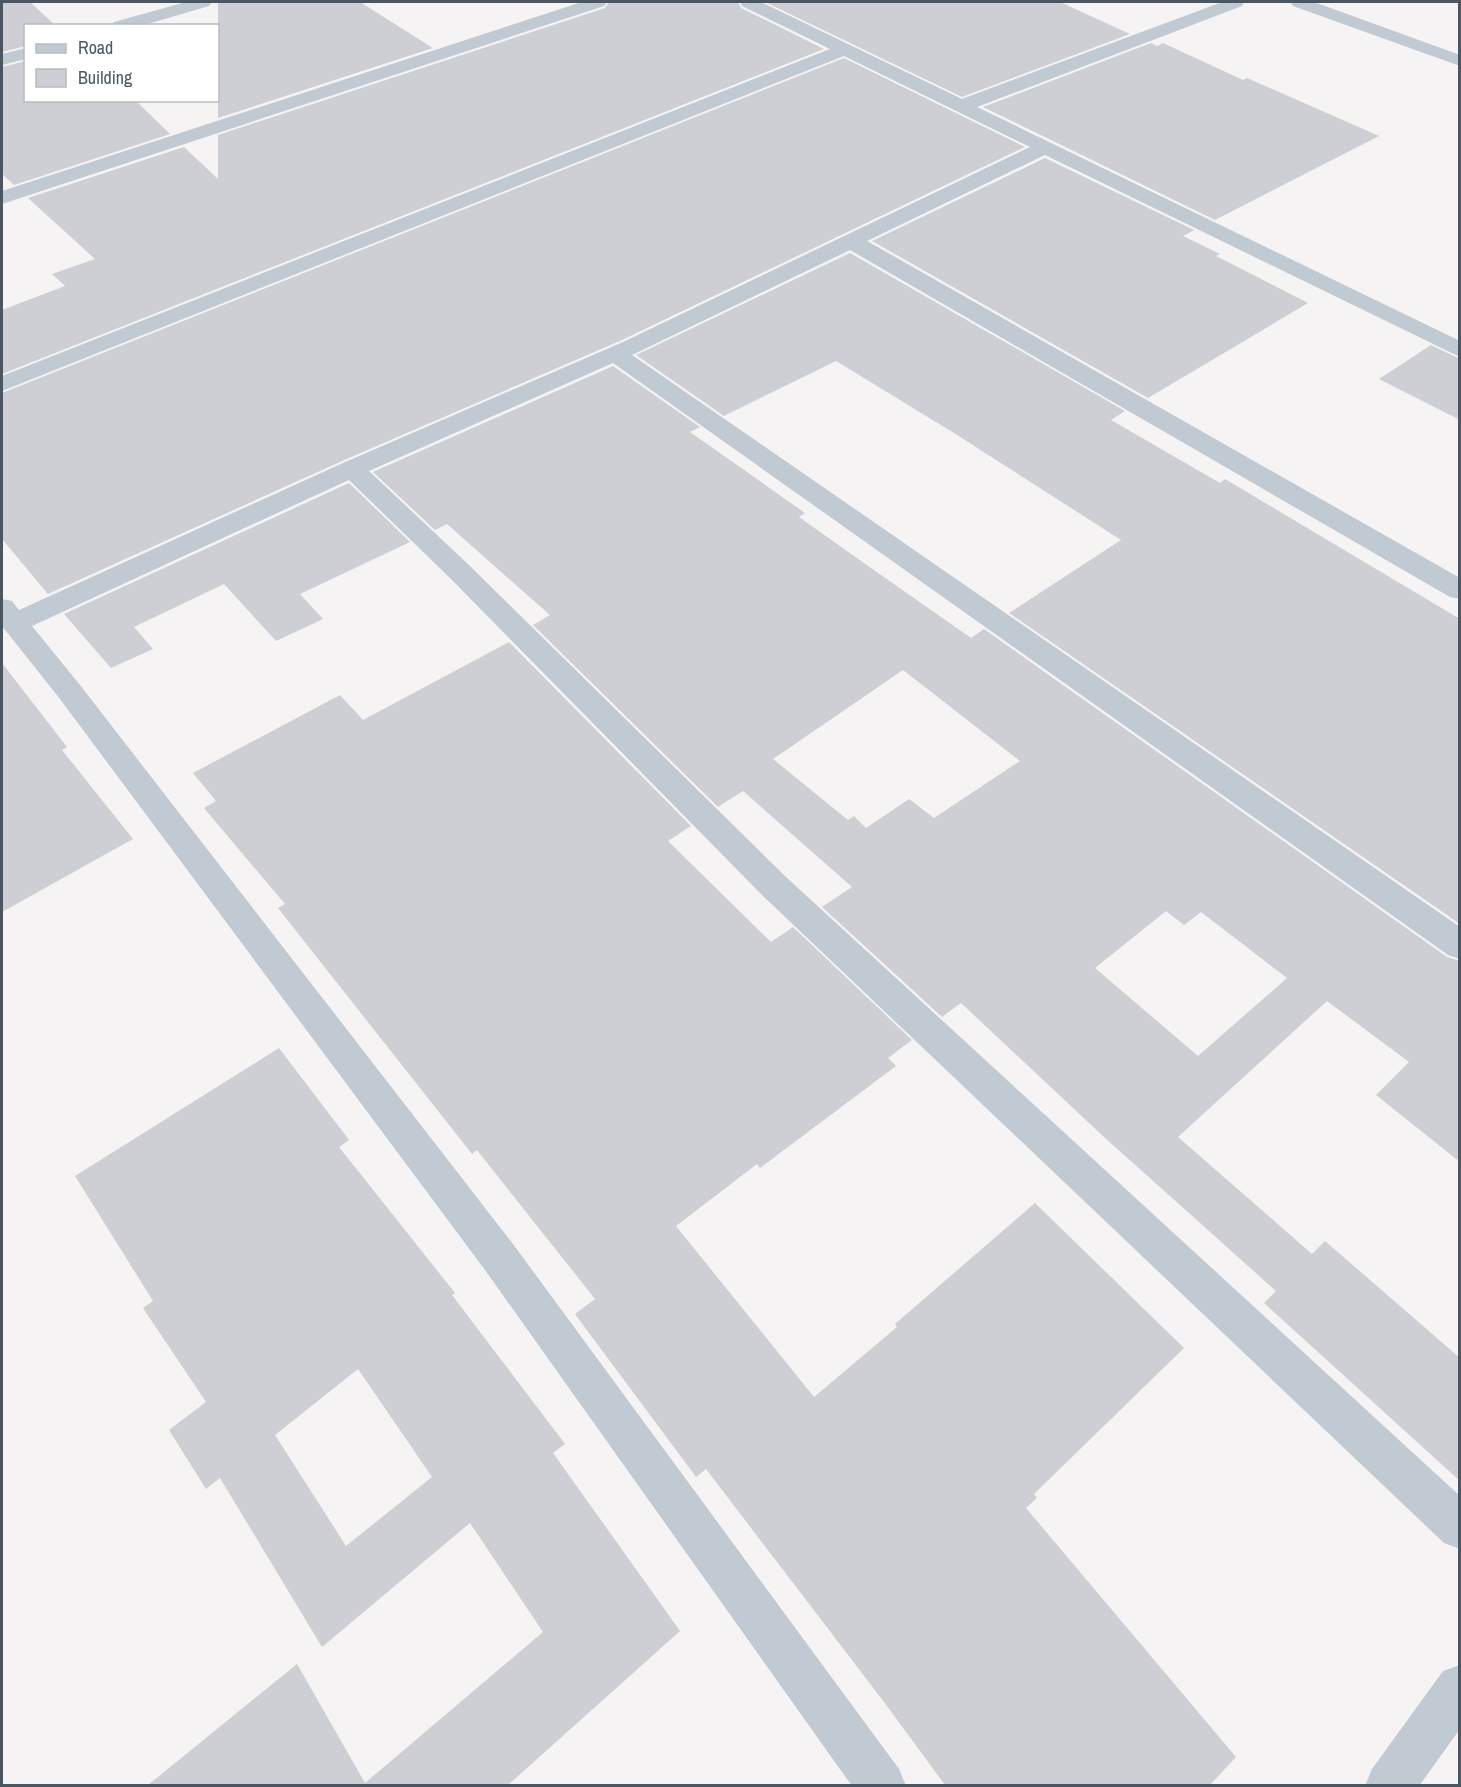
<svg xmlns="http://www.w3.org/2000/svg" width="1461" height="1787" font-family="'Archivo Narrow',sans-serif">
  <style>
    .building { fill: #cdcfd5; fill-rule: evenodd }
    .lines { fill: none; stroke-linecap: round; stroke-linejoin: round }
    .service { fill: #c1cad2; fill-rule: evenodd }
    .minor { fill: #c1cad2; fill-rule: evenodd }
  </style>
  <rect width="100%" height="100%" fill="#f5f3f3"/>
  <path class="building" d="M 2,2 L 30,2 L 56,26 L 26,26 L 26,46 L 2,52 Z
    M 218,2 L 360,2 L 433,48 L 218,118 Z
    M 609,2 L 738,2 L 741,8 L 824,49 L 2,374 L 2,310 L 65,286 L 52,274 L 95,259 L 28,198 L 184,147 L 218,179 L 218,135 L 605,8 Z
    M 765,2 L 1060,2 L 1130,34 L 962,97 Z
    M 1151,43 L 1157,46 L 1163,43 L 1243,80 L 1247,78 L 1379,136 L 1215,220 L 983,107 Z
    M 844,58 L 1025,147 L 622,340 L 342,461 L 48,594 L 2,539 L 2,393 Z
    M 26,61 L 26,100 L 135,100 L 170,134 L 14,185 L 2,174 L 2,67 Z
    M 1045,158 L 1194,230 L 1183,236 L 1220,254 L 1216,256 L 1308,303 L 1148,398 L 872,241 Z
    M 850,253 L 1125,411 L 1111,420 L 1220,483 L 1225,479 L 1460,619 L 1460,924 L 1009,613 L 1121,540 L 954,433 L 836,361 L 724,416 L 636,355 Z
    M 1431,345 L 1460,359 L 1460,420 L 1379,379 Z
    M 613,366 L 700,427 L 690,432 L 805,513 L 799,517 L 881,575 L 971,638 L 984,629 L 1447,957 L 1460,961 L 1460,1162 L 1376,1095 L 1409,1062 L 1327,1001 L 1178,1137 L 1312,1254 L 1325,1241 L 1460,1358 L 1460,1481 L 1264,1303 L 1276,1291 L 1104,1137 L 961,1003 L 942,1017 L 822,907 L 852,887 L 743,791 L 718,807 L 533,625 L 550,615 L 447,524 L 435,530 L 373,472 ZM 903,670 L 1020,761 L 934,818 L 909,799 L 866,828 L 854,816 L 848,820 L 773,759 ZM 1166,911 L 1184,925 L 1201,912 L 1287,978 L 1198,1056 L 1095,968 Z
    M 349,483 L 410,542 L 300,594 L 323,619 L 276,641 L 224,584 L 134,627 L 153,649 L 111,668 L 64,614 Z
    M 509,642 L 691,826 L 668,841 L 771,942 L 793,927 L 912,1040 L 888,1058 L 896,1066 L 760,1168 L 757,1164 L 676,1226 L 814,1397 L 897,1327 L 895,1324 L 1035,1203 L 1184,1348 L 1034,1494 L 1037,1498 L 1026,1508 L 1236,1757 L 1210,1785 L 945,1785 L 884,1702 L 706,1469 L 696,1477 L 575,1314 L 595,1299 L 477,1150 L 472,1154 L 278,908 L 285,904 L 204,808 L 216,801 L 193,773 L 340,695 L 363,720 Z
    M 2,663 L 67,747 L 62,750 L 133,839 L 2,912 Z
    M 279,1048 L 349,1140 L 339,1147 L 455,1293 L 452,1295 L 565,1444 L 553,1453 L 680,1631 L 508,1785 L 148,1785 L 297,1664 L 365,1783 L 543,1632 L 470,1523 L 322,1647 L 220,1478 L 206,1489 L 169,1430 L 206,1402 L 143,1308 L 153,1301 L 75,1176 ZM 358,1369 L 432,1477 L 346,1546 L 275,1435 Z"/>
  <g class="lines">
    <path class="service" d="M 186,2 L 212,2 L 209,6 L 141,26 L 112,26 L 114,22 Z
      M 582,2 L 607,2 L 604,6 L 2,204 L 2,191 Z
      M 740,2 L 761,2 L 962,99 L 1222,2 L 1244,2 L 1242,6 L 977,107 L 1460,341 L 1460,357 L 1045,155 L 867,241 L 1460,578 L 1460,599 L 1450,597 L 850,250 L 632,355 L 1460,927 L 1460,959 L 1448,955 L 613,363 L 369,471 L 471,567 L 786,877 L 1460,1496 L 1460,1549 L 1444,1543 L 762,895 L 451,579 L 349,480 L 32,626 L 80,685 L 513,1244 L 899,1769 L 906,1786 L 852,1786 L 485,1270 L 60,699 L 2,626 L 2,599 L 12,601 L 19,610 L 343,463 L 623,342 L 1030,147 L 844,56 L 2,391 L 2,376 L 830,49 L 742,6 Z
      M 26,48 L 26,59 L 2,65 L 2,54 Z
      M 1460,1665 L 1460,1729 L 1419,1786 L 1365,1786 L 1372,1769 L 1443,1671 Z"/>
    <path class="minor" d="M 1290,2 L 1314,2 L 1460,55 L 1460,66 L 1293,6 Z"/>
  </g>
  <rect width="1461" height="1787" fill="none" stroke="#4a5661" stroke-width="6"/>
  <rect x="24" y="24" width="195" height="78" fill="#ffffff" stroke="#b7bbc0" stroke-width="1.5"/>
  <rect x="36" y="44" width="30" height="9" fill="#c1cad2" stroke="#b7bbc0" stroke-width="1.5"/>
  <text x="78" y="54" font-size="18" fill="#4a5661">Road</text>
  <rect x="36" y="69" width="30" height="18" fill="#cdcfd5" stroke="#b7bbc0" stroke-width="1.5"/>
  <text x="78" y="84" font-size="18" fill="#4a5661">Building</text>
</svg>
